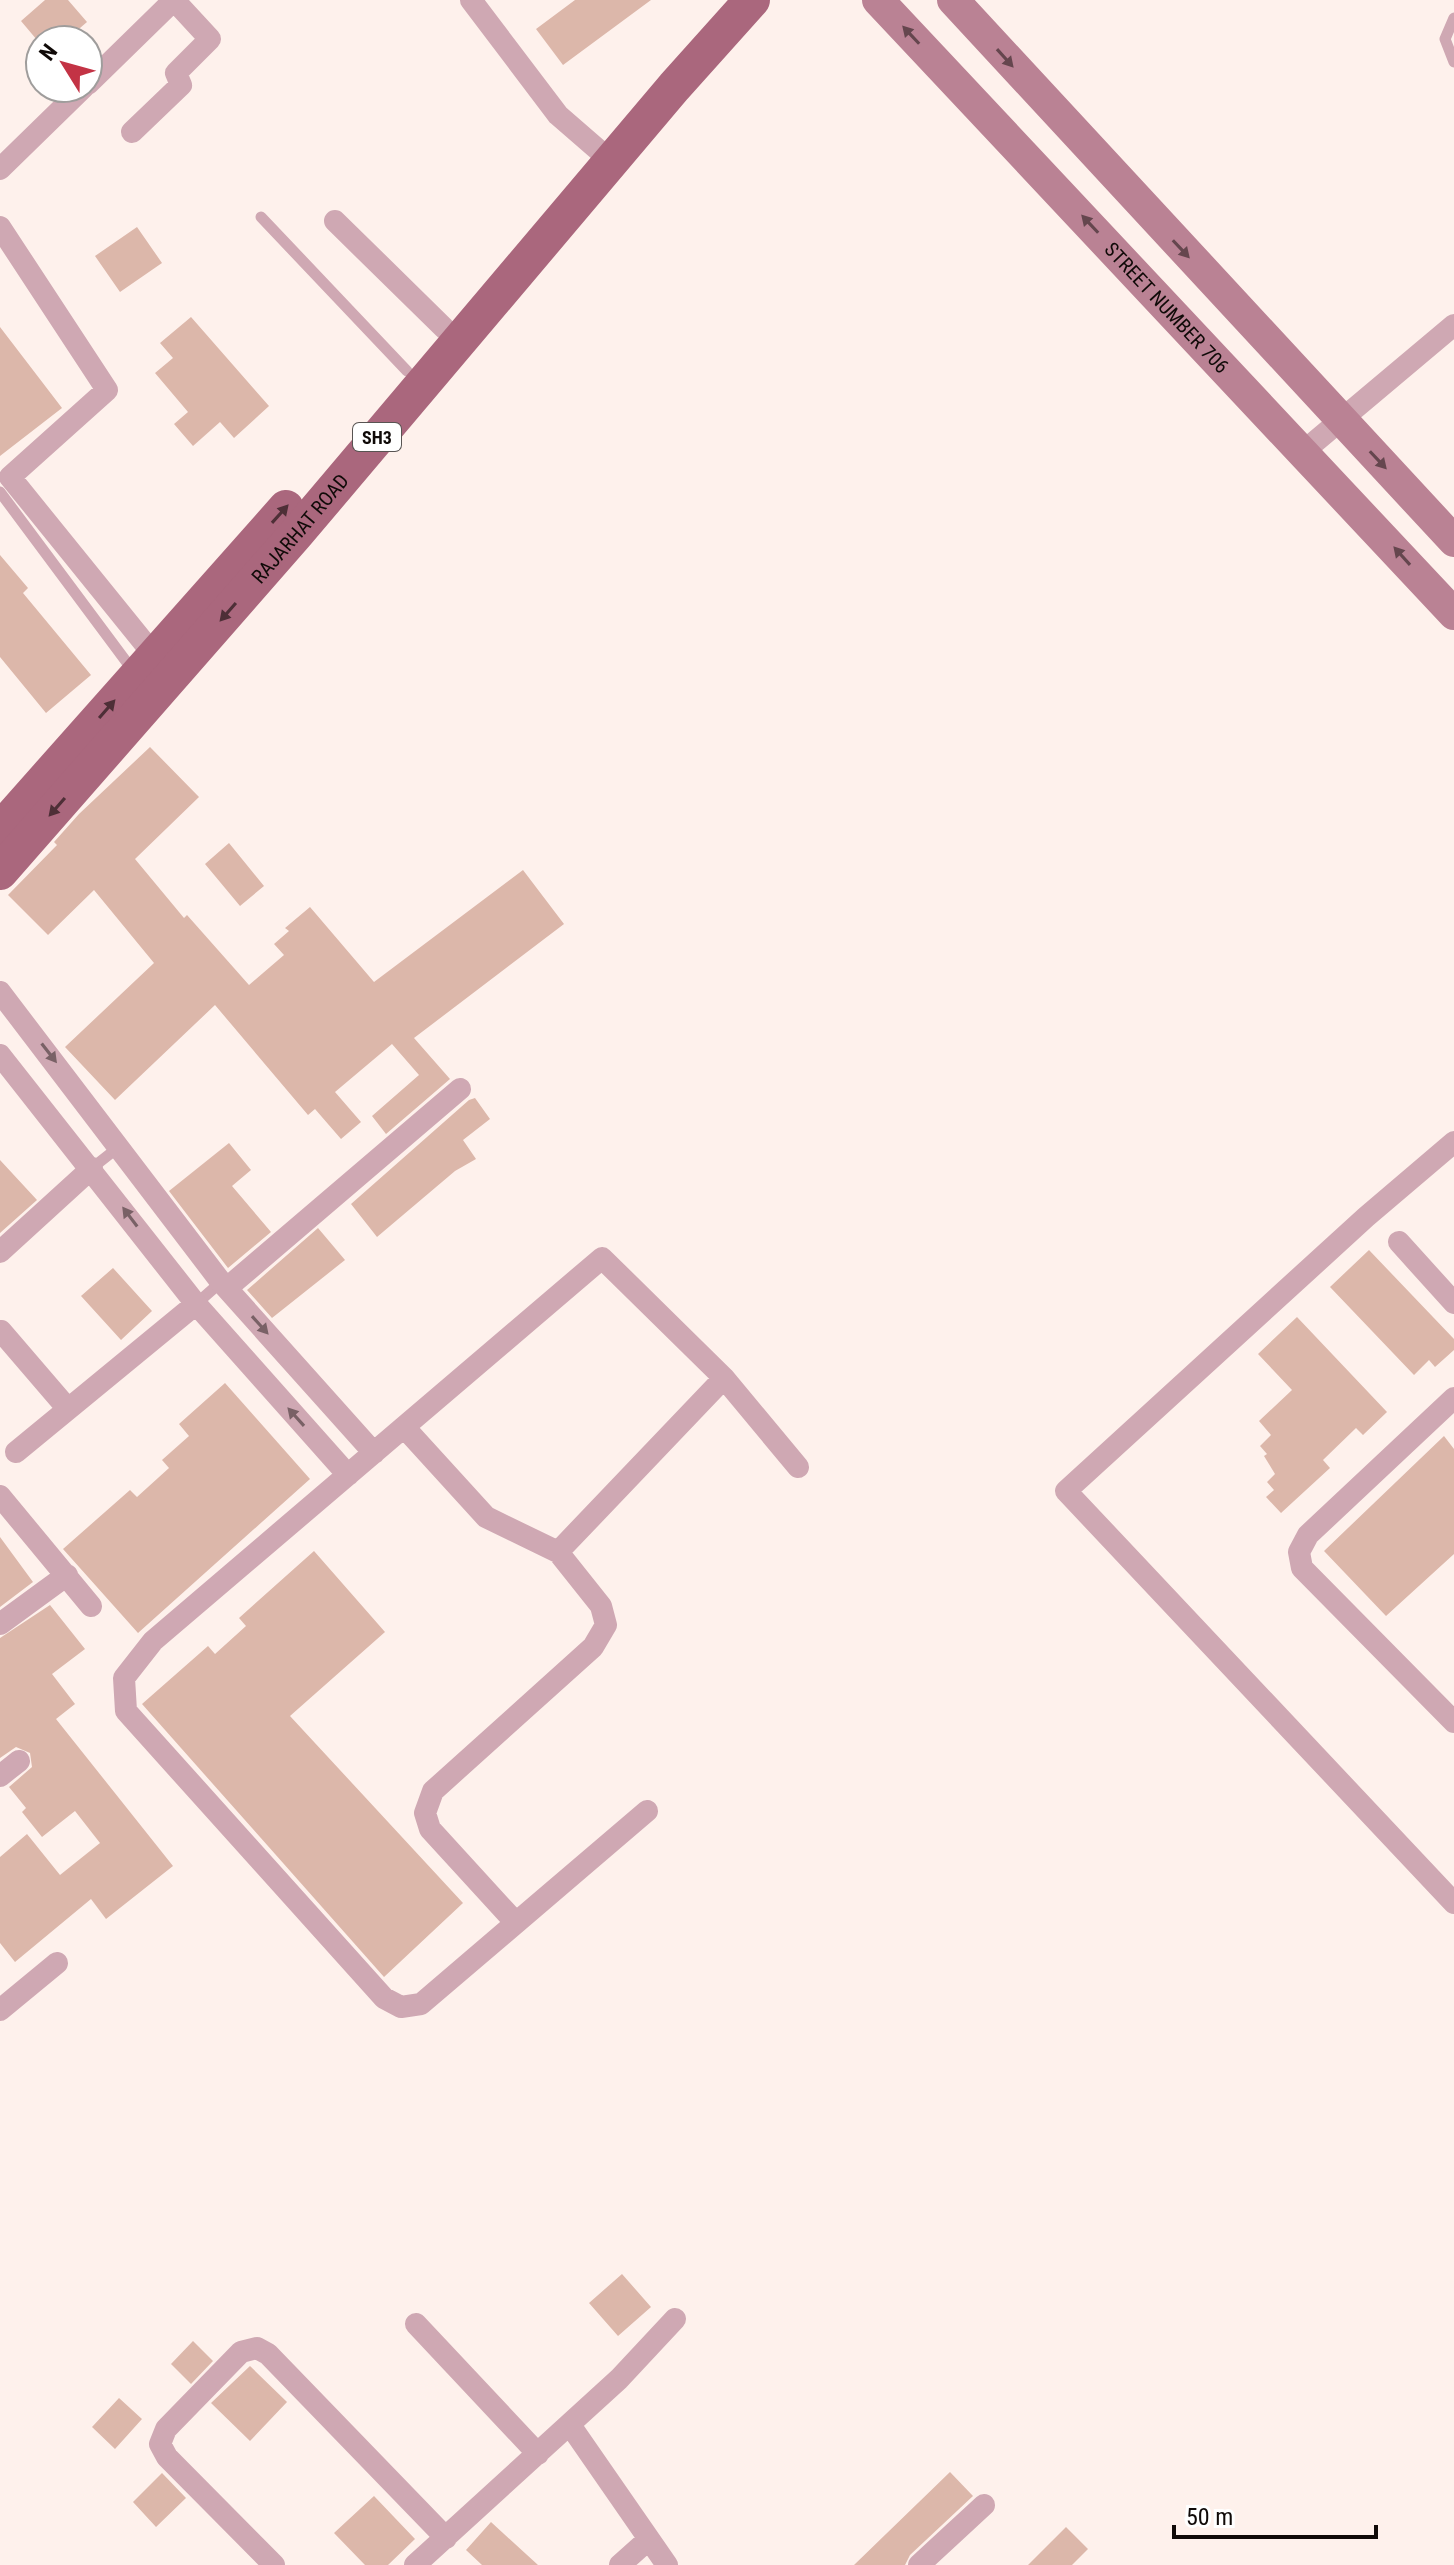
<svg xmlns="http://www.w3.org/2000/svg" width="1454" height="2565" font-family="'Roboto Condensed',sans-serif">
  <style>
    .building { fill: #dcb7aa }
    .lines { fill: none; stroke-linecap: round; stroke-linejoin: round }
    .lane { stroke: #cfa8b3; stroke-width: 11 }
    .street { stroke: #cfa8b3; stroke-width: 22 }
    .secondary { stroke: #ba8294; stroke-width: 32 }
    .primary { stroke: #aa677d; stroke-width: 36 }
    .oneway { fill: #65464e }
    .oneway2 { fill: #4e2f37 }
    .oneway3 { fill: #796166 }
    .labels { text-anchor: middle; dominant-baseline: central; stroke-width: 7; stroke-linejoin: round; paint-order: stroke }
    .shield { fill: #fff; stroke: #585452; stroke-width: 2 }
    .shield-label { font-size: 18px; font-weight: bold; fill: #100a08 }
    .street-label { font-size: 20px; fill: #100a08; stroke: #fff }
  </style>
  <rect width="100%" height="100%" fill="#fef1ec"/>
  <path class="building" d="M 45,0 L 68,0 L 87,22 L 66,40 L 37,40 L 21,21 Z
    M 575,0 L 651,0 L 563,65 L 536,29 Z
    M 137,227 L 162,263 L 120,292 L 95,256 Z
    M 191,317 L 269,406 L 234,438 L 220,422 L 193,446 L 174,424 L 188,412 L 155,373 L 173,358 L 160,343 Z
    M 0,327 L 62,408 L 0,456 Z
    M 0,555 L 28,588 L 23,593 L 91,675 L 46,713 L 0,657 Z
    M 150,747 L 199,797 L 135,859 L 184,918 L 187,915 L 249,985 L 284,955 L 274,944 L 289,931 L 285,928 L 310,907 L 374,982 L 523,870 L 564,924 L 414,1038 L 450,1079 L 386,1134 L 372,1116 L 419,1075 L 392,1044 L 335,1092 L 361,1122 L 341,1139 L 315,1109 L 308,1115 L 215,1005 L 115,1100 L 65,1047 L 154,963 L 94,890 L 48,935 L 8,895 L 57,845 L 54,842 L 79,814 Z
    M 229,843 L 264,886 L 240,906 L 205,864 Z
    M 475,1098 L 490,1119 L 463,1140 L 476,1159 L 455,1171 L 377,1237 L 351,1204 L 469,1100 Z
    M 229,1143 L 251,1170 L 232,1186 L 271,1232 L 228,1268 L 169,1191 Z
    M 0,1160 L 37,1200 L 0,1233 Z
    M 318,1228 L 345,1260 L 272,1318 L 247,1290 Z
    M 1369,1250 L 1454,1339 L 1454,1350 L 1435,1367 L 1429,1360 L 1414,1375 L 1330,1287 Z
    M 113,1268 L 152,1311 L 121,1340 L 81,1296 Z
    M 1297,1317 L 1387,1412 L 1363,1435 L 1356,1428 L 1323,1460 L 1330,1468 L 1281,1513 L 1266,1497 L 1274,1490 L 1267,1482 L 1275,1474 L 1264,1456 L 1267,1454 L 1260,1446 L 1271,1435 L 1259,1421 L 1292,1390 L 1258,1354 Z
    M 225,1383 L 310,1479 L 138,1633 L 63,1549 L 130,1490 L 137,1497 L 169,1468 L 162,1460 L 189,1436 L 179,1424 Z
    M 1444,1436 L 1454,1449 L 1454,1554 L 1386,1616 L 1324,1551 Z
    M 0,1537 L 33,1582 L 0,1607 Z
    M 314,1551 L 385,1632 L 290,1716 L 463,1903 L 384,1977 L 142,1704 L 208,1646 L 215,1654 L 246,1626 L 239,1618 Z
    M 50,1605 L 85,1649 L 52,1674 L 75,1704 L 56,1719 L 173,1866 L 106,1919 L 91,1899 L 15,1962 L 0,1943 L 0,1857 L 27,1834 L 60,1875 L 100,1843 L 75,1811 L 42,1837 L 22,1812 L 26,1808 L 9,1787 L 32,1767 L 30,1753 L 16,1747 L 0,1758 L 0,1638 Z
    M 622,2274 L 651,2307 L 618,2336 L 589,2303 Z
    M 193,2341 L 213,2361 L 191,2384 L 171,2364 Z
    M 250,2366 L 287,2402 L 250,2441 L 211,2403 Z
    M 119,2398 L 142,2419 L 115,2449 L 92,2427 Z
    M 950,2472 L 973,2496 L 910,2555 L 905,2565 L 854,2565 Z
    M 162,2473 L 186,2498 L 156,2527 L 133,2502 Z
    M 374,2496 L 415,2539 L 388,2565 L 365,2565 L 334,2533 Z
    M 491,2522 L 538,2565 L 482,2565 L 466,2550 Z
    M 1066,2527 L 1088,2549 L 1072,2565 L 1028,2565 Z"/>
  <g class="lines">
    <path class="lane" d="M 1454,18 L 1445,39 L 1454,62
      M 261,217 L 407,371
      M 0,492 L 134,672
      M 92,1168 L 120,1146
      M 196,1304 L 221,1282"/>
    <path class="street" d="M 471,0 L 558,115 L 611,161
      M 88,84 L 174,0
      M 132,132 L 181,85 L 176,73 L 210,39 L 174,0
      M 0,169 L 83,88
      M 335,221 L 444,328
      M 0,227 L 107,390 L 10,477 L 154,655
      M 1304,451 L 1454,325
      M 0,992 L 221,1282 L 374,1453
      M 0,1055 L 196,1304 L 348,1475
      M 1454,1142 L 1366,1217 L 1066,1491 L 1454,1903
      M 1399,1242 L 1454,1303
      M 0,1252 L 92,1168
      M 227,1288 L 460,1089
      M 1,1331 L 68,1409
      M 1454,1398 L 1308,1535 L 1299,1552 L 1302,1568 L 1454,1722
      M 404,1427 L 486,1517 L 558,1552 L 601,1606 L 606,1625 L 593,1647 L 433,1791 L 425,1813 L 430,1829 L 516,1923
      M 16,1452 L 196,1304
      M 0,1496 L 91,1606
      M 558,1552 L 724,1378 L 798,1467
      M 0,1624 L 67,1575
      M 0,1776 L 19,1761
      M 647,1811 L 421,2004 L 401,2007 L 384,1998 L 126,1711 L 124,1678 L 153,1641 L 602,1258 L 724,1378
      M 0,2010 L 57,1963
      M 416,2324 L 538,2454
      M 570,2425 L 667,2565
      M 274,2565 L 167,2457 L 160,2444 L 166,2429 L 241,2352 L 257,2348 L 268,2354 L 446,2538
      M 415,2565 L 619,2379 L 675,2319
      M 620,2565 L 649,2539
      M 919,2565 L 984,2505"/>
    <g class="secondary">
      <path id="s1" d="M 878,0 L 1454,614"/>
      <path d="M 953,0 L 1454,541"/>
    </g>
    <g class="primary">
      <path d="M 0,830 L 286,508"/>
      <path id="s2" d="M 0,872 L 296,534 L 674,87 L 752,0"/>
    </g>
  </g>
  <defs><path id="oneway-solid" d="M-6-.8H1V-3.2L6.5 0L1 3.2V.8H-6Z" transform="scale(2)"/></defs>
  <g class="oneway">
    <use href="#oneway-solid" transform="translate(911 35) rotate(-133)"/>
    <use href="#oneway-solid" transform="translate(1005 58) rotate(48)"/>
    <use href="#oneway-solid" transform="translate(1090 224) rotate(-133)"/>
    <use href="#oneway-solid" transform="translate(1181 249) rotate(47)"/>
    <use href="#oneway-solid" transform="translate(1378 460) rotate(47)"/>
    <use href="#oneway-solid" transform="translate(1402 556) rotate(-132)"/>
  </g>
  <g class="oneway2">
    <use href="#oneway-solid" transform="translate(280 514) rotate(-48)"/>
    <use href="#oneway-solid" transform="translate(228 612) rotate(131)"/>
    <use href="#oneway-solid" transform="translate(107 709) rotate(-49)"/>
    <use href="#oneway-solid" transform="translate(57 807) rotate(131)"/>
  </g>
  <g class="oneway3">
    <use href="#oneway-solid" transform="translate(49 1053) rotate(52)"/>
    <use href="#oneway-solid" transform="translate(130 1217) rotate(-127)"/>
    <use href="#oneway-solid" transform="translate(260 1325) rotate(48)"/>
    <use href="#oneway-solid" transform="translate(296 1417) rotate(-132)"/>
  </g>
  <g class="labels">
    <rect class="shield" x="353" y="423" width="48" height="28" rx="6"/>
    <g class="shield-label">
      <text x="377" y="437">SH3</text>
    </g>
    <g class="street-label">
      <text stroke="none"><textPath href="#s1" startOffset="422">STREET NUMBER 706</textPath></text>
      <text stroke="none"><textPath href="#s2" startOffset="456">RAJARHAT ROAD</textPath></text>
    </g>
  </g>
  <g transform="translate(64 64) rotate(307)"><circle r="38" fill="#ffffff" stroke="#9f9d9c" stroke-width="2"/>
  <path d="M0-6L14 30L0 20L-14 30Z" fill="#c33345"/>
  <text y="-12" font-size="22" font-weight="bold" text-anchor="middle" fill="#100a08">N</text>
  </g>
  <path d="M1174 2525v12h202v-12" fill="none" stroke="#100a08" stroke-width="4"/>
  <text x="1186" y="2525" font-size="24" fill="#100a08" stroke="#ffffff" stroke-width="6" paint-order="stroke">50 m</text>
</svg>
